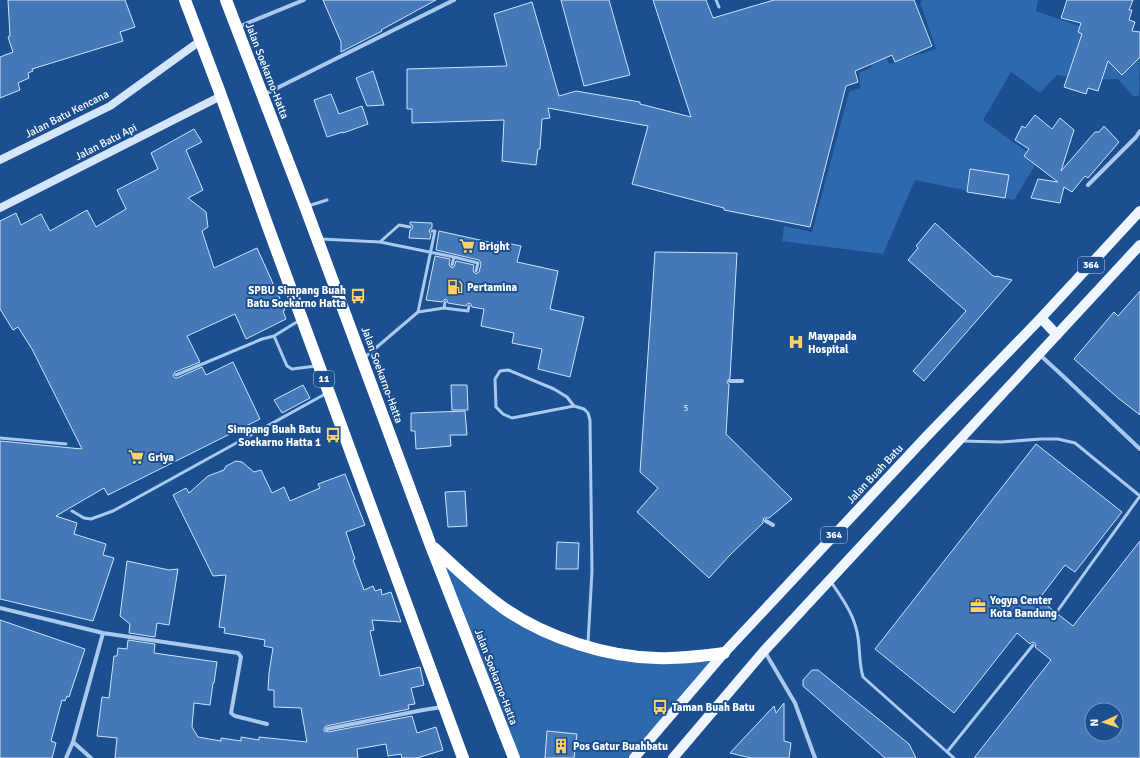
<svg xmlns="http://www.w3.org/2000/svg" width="1140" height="758" font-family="Signika,sans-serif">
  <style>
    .green { fill: #2e69ad }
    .building { fill: #4478b7; stroke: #cfe3fa; fill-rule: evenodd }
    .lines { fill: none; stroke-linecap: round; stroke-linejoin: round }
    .lane { stroke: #a9c9ee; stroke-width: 3 }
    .street { stroke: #a9c9ee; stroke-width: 4 }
    .secondary { stroke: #d6e6fa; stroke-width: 8 }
    .primary { stroke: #f0f6ff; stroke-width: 10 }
    .highway { stroke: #fff; stroke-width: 12 }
    .labels { text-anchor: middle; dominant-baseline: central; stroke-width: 4; stroke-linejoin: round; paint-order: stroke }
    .number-label { font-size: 9px; fill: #d0dded }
    .shield { fill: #1b4f8f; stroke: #bbcadd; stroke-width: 1 }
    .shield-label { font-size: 10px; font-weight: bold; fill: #fff }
    .street-label { font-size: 11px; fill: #fff; stroke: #1b4f8f }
    .poi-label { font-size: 11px; font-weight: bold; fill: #fff; stroke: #1b4f8f; text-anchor: start }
  </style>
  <rect width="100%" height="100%" fill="#1b4f8f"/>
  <path class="green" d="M 923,0 L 1038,0 L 1036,11 L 1140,47 L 1139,96 L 1133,96 L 1118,79 L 1086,80 L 1057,75 L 1040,93 L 1011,72 L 983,120 L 1038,160 L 1014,200 L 915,180 L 883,254 L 782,241 L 784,226 L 812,232 L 849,92 L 860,88 L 859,73 L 872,67 L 865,48 L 880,40 L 889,64 L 936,49 L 920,2 Z
    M 439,556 L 481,595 L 587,650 L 722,660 L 632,758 L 521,758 L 515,754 Z"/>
  <path class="building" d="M 8,0 L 125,0 L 135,27 L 120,32 L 123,41 L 32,69 L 33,71 L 28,73 L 29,78 L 18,83 L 20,90 L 0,98 L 0,57 L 13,52 L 8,37 L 10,36 Z
    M 323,0 L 436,0 L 381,30 L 382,31 L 341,52 L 341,42 Z
    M 561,0 L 609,0 L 630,75 L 584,86 Z
    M 653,0 L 706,0 L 713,18 L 774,0 L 914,0 L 932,46 L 895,62 L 892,55 L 855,71 L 858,82 L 846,86 L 810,227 L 724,210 L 724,208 L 632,184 L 648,126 L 548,108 L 550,118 L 542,119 L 540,149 L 538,149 L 536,165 L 502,161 L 504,120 L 412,123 L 412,109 L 407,109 L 407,69 L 507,66 L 494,14 L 532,2 L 559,96 L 576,91 L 640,102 L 640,104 L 691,117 Z
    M 1067,0 L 1133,0 L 1129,10 L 1132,10 L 1129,20 L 1135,22 L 1132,31 L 1140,32 L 1140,57 L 1122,75 L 1108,61 L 1098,91 L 1088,88 L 1086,94 L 1064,87 L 1082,34 L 1078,32 L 1081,23 L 1061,18 Z
    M 373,71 L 384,105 L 367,106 L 356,78 Z
    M 331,94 L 339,114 L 362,106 L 368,124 L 343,133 L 343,132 L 327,137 L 314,100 Z
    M 1035,115 L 1052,129 L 1060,118 L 1074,130 L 1061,171 L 1095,132 L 1099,132 L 1104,126 L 1119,142 L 1088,178 L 1085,176 L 1072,192 L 1064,187 L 1060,203 L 1031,198 L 1038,179 L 1058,182 L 1024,156 L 1029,149 L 1015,140 L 1022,126 L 1025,128 Z
    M 194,129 L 202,142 L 186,150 L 203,190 L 188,198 L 206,212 L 208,227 L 202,231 L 214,268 L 257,248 L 285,310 L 283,311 L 286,319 L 246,339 L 235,314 L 187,336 L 200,362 L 175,372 L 173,376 L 175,378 L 177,378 L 202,367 L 206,375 L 233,362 L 260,419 L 108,495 L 104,488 L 56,516 L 77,523 L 74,534 L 106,544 L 103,555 L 114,558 L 93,621 L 0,599 L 0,441 L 82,449 L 32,349 L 18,327 L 13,330 L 0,309 L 0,221 L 16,213 L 21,225 L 41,214 L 50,231 L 87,210 L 96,227 L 126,209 L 117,190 L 158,169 L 151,153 Z
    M 970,169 L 1009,175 L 1005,198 L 967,192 Z
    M 410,222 L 432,223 L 432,228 L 430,229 L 429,231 L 431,234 L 430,239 L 409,238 L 410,230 L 412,229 L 413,227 L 412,225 L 410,224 Z
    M 935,223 L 992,275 L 995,277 L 996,276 L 1012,280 L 924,381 L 913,371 L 966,311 L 908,260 L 918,248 L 916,246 Z
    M 439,231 L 498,244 L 498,241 L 521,246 L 517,262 L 558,271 L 550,309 L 584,317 L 570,377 L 538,369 L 542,349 L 512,343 L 514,333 L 481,326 L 484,309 L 472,307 L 471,304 L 469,303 L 467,304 L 466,306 L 448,303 L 447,300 L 445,299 L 442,302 L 426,300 L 435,256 L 450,259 L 449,265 L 452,268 L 454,267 L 456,261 L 474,265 L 473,271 L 476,274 L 479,272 L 481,264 L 480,261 L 479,260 L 436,250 Z
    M 655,252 L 737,253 L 730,378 L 727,381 L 727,383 L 729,384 L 726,434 L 792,499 L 769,518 L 764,518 L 763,521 L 763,523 L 730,555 L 709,578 L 637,512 L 658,488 L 640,472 Z
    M 1140,291 L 1140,415 L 1118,398 L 1074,359 L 1114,312 L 1118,316 Z
    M 303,385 L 310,398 L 282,413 L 274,400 Z
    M 451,385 L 467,385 L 468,410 L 452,410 Z
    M 465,411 L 467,435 L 450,435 L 451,446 L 416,449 L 415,431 L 411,431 L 411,413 Z
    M 1036,444 L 1122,512 L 1075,572 L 1065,565 L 1039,599 L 1054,611 L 1053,613 L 1054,615 L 1056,616 L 1059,615 L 1073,626 L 1140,541 L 1140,758 L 974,758 L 1051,660 L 1035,647 L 1036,645 L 1035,643 L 1032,642 L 1030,644 L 1017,633 L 954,713 L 875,649 ZM 1092,710 L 1116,710 L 1116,734 L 1092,734 Z
    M 236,461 L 242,462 L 254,472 L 261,470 L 272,493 L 284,487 L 290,501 L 320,488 L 318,484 L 345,474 L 365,525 L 346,532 L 355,559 L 353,560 L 364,590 L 373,586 L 375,591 L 381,589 L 382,595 L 391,592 L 401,622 L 372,620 L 374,630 L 370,631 L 380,676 L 420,667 L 424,685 L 411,688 L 415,704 L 408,705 L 409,709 L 326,726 L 324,728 L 324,731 L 328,732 L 412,716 L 417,733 L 436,727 L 443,750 L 417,758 L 402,758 L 401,754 L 388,756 L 386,744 L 357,749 L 358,758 L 115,758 L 117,738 L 97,736 L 102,697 L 109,698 L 114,656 L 117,656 L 118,648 L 127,649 L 128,640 L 155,644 L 154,653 L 217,662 L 214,683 L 213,683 L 210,705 L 194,703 L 192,727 L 198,737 L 221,741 L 221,738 L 241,741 L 241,737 L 259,740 L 259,737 L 307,742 L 301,708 L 274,707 L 274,690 L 268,690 L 269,673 L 273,648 L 264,646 L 265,640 L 224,633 L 225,628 L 219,627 L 226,575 L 213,576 L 173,495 L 186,488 L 189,493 L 208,476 L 224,470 L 226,466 Z
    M 465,491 L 467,526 L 448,527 L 445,492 Z
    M 557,542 L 579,543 L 578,569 L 556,569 Z
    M 127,561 L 169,570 L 178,569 L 169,625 L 157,623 L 155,637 L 129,633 L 130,624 L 120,616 Z
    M 0,620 L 85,649 L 69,697 L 67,696 L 65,701 L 62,700 L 51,741 L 56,743 L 52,758 L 0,758 Z
    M 812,670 L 818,670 L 909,744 L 916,758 L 885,758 L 803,686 L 803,680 Z
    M 784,703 L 784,741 L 791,743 L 789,758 L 751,758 L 730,753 L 774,706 L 776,713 Z
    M 547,731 L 577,734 L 574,758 L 545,758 Z"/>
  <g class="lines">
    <path class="lane" d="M 716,0 L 719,7
      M 308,206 L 327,200
      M 321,239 L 380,242 L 454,257 L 452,265
      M 380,242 L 399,225 L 410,227
      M 454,257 L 478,263 L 476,271
      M 444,308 L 468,311 L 469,306
      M 418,312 L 435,231 L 432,231
      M 274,336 L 287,366 L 292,369 L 316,366
      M 364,358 L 418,312 L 444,308 L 445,302
      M 176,375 L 262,339 L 274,336 L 300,320
      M 574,406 L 567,397 L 554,389 L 508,370 L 500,371 L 495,379 L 496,407 L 503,414 L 512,418 L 574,406 L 584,409 L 588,413 L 590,420 L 592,571 L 588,643
      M 0,438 L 66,444
      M 961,441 L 1001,442 L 1041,439 L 1058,439 L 1075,443 L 1140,496
      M 72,511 L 84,518 L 91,519 L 113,511 L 327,393
      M 831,582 C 840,595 852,612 856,628 C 861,644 858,661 863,677 L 954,758
      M 1056,613 L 1140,496
      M 947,752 L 1033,645"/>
    <path class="street" d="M 238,27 L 304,0
      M 263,95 L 454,0
      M 1088,185 L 1136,137 L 1140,131
      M 1040,355 L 1064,377 L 1140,449
      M 730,381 L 742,381
      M 766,521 L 773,525
      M 0,608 L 103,633 L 238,653 L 241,657 L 231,713 L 235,716 L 267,724
      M 765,652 L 795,703 L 815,758
      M 327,729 L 423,710 L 442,707
      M 73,742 L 91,758
      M 66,758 L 73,742 L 103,633"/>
    <path class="secondary" d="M 0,160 L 110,106 L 200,41
      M 0,208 L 221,96"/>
    <path class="primary" d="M 1041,318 L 1057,335
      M 634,758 L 724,653 L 925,438 L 1041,318 L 1140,211
      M 673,758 L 764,651 L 1140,245"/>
    <path class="highway" d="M 185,0 L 219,90 L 267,224 L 463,758
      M 226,0 L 305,206 L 431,546 L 514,758
      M 434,548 C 457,569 479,591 505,609 C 547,638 607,657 657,658 C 680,659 702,656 724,653"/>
  </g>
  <defs>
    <symbol id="supermarket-bare" viewBox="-9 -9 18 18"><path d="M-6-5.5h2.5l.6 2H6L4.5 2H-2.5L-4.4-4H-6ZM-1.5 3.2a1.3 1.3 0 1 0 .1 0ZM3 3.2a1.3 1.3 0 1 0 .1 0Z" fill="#ffd166" stroke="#1b4f8f" stroke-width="2.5" paint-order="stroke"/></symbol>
    <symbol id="fuel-bare" viewBox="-9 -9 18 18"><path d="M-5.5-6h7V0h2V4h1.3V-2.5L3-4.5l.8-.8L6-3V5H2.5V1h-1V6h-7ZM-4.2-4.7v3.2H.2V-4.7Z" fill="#ffd166" stroke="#1b4f8f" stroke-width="2.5" paint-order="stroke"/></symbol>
    <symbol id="bus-bare" viewBox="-9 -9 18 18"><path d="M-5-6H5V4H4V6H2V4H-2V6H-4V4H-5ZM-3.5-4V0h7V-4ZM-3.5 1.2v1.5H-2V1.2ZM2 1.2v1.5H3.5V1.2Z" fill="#ffd166" stroke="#1b4f8f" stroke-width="2.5" paint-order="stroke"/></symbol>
    <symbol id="hospital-bare" viewBox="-9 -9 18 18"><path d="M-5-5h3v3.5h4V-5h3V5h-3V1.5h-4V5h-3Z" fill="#ffd166" stroke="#1b4f8f" stroke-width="2.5" paint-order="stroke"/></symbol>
    <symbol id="office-bare" viewBox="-9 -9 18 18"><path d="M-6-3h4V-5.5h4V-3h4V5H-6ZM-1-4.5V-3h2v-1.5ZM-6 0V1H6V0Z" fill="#ffd166" stroke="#1b4f8f" stroke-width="2.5" paint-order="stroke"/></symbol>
    <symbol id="building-bare" viewBox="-9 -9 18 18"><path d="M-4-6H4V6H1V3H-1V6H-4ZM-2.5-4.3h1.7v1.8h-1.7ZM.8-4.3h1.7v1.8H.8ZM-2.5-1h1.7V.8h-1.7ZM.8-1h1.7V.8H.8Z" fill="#ffd166" stroke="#1b4f8f" stroke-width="2.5" paint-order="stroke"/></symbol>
  </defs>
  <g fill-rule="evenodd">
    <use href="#supermarket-bare" x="456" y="235" width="22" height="22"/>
    <use href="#fuel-bare" x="444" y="276" width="22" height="22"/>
    <use href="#bus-bare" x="347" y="285" width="22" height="22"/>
    <use href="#hospital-bare" x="785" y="331" width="22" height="22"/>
    <use href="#bus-bare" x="322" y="424" width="22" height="22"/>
    <use href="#supermarket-bare" x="125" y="446" width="22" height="22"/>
    <use href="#office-bare" x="967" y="595" width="22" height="22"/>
    <use href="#bus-bare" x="649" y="696" width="22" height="22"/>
    <use href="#building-bare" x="550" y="735" width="22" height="22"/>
  </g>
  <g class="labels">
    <g class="number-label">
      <text x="686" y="408">5</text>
    </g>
    <g class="shield">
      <rect x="1078" y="257" width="26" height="16" rx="3"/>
      <rect x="314" y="371" width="20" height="16" rx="3"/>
      <rect x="821" y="527" width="26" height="16" rx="3"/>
    </g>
    <g class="shield-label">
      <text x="1091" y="265">364</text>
      <text x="324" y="379">11</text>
      <text x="834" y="535">364</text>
    </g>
    <g class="street-label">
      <text transform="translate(267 71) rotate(69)">Jalan Soekarno-Hatta</text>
      <text transform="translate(67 114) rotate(-27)">Jalan Batu Kencana</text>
      <text transform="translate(106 142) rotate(-27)">Jalan Batu Api</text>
      <text transform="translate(382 375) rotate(70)">Jalan Soekarno-Hatta</text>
      <text transform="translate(875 474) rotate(-47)">Jalan Buah Batu</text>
      <text transform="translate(496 677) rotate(69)">Jalan Soekarno-Hatta</text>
    </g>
    <g class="poi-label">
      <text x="479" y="246">Bright</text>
      <text x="467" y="287">Pertamina</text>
      <text x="346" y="290" text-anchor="end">SPBU Simpang Buah<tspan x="346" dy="13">Batu Soekarno Hatta</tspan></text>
      <text x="808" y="336">Mayapada<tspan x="808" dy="13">Hospital</tspan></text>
      <text x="321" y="429" text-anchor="end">Simpang Buah Batu<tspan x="321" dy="13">Soekarno Hatta 1</tspan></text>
      <text x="148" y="457">Griya</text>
      <text x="990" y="600">Yogya Center<tspan x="990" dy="13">Kota Bandung</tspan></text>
      <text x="672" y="707">Taman Buah Batu</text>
      <text x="573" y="746">Pos Gatur Buahbatu</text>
    </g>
  </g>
  <g transform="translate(1104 722) rotate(267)"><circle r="19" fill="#1b4f8f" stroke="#7695bc"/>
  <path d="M0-3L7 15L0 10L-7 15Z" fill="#ffd166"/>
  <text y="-6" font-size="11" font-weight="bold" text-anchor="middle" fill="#ffffff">N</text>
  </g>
</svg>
